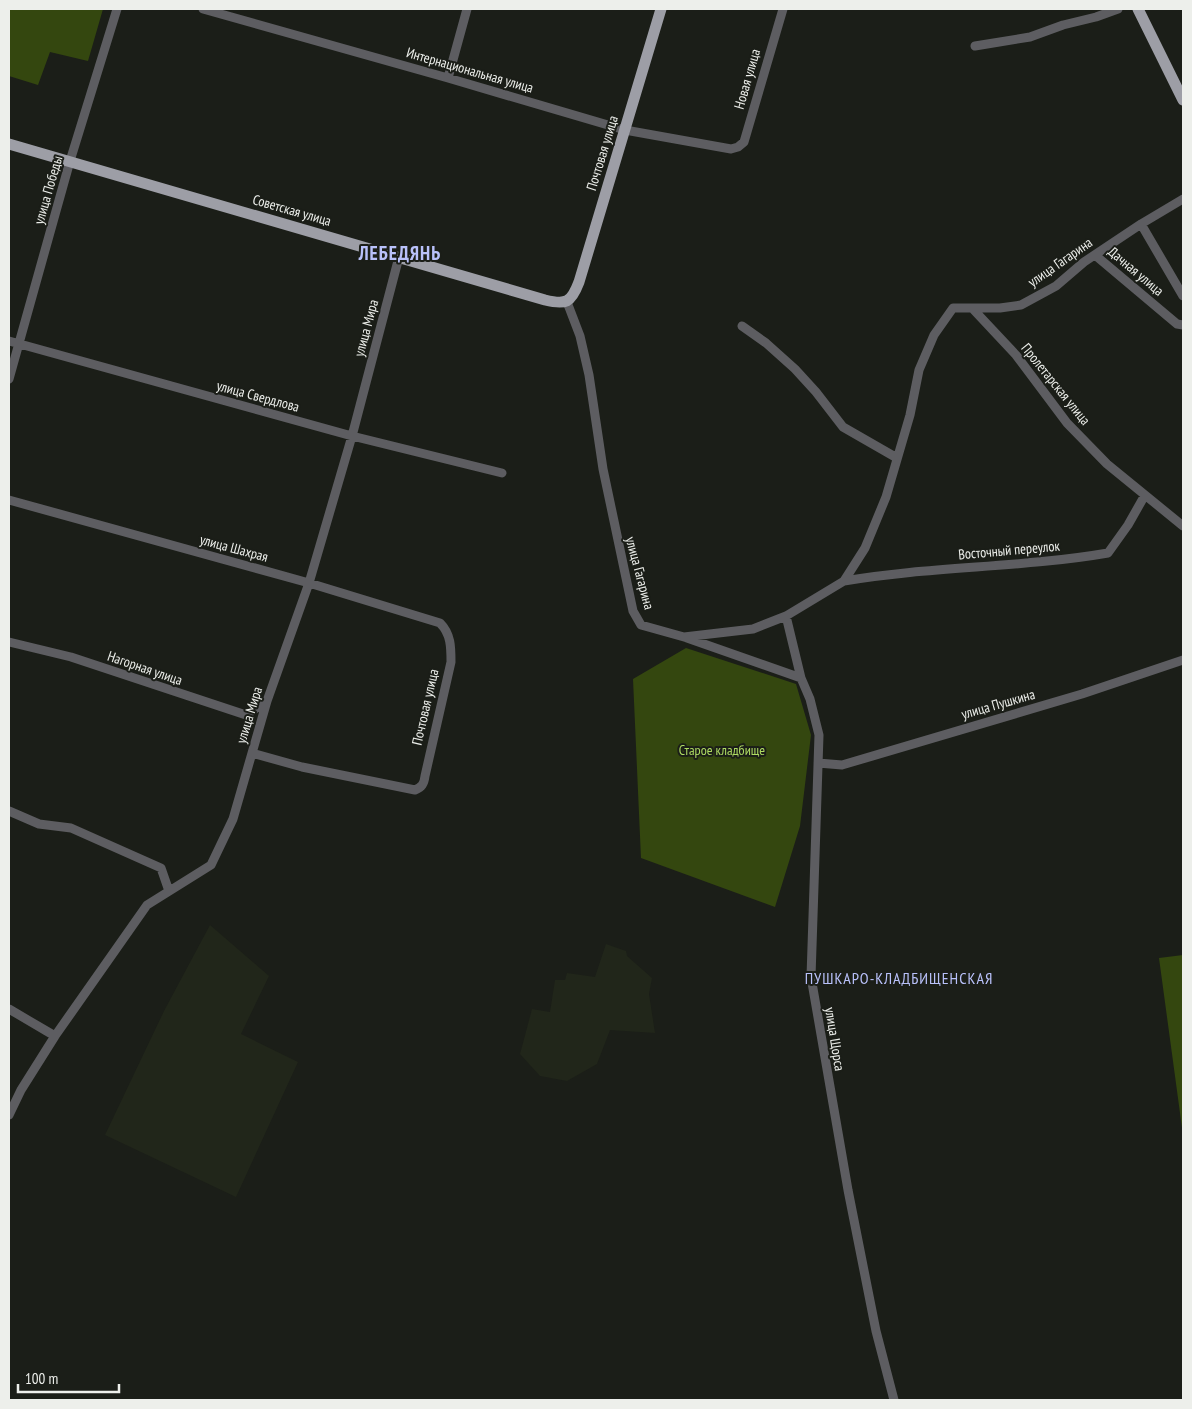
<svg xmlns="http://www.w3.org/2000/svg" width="1192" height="1409" font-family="'PT Sans Narrow',sans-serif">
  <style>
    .built { fill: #21261a }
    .green { fill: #34470f }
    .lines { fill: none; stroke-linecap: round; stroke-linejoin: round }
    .minor { stroke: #5d5d61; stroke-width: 9 }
    .major { stroke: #9d9ea6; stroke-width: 11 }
    .labels { text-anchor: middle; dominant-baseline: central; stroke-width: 4; stroke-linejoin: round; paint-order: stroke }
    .street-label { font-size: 14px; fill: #edefeb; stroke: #1b1e18 }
    .park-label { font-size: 14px; fill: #aedb62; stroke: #1b1e18 }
    .quarter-label { font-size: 16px; letter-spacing: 1px; fill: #b9c1fa; stroke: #1b1e18 }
    .district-label { font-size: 19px; font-weight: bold; letter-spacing: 1px; fill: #b9c1fa; stroke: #1b1e18 }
  </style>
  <rect width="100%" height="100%" fill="#1b1e18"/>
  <path class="built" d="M 210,925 L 269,976 L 241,1034 L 298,1062 L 236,1197 L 105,1135 L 164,1011 Z
    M 606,944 L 626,951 L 627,956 L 652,978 L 649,994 L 655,1033 L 610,1030 L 597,1064 L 567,1081 L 540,1076 L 520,1054 L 532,1009 L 550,1012 L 555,980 L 565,980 L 567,973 L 595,977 Z"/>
  <path class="green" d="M 9,9 L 103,9 L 88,61 L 50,52 L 38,85 L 9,76 Z
    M 686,648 L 796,684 L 811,735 L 800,826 L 775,907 L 641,858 L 633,679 Z
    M 1183,955 L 1183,1135 L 1159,958 Z"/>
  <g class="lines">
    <path class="minor" d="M 203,9 L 448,78 L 625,130 L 731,149 L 738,147 L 744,142 L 783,9
      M 975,46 L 1030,37 L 1063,25 L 1096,17 L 1118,9
      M 448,78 L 467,9
      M 1141,224 L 1183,296
      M 1095,255 L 1177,324 L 1183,325
      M 567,302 L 580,336 L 589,375 L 603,469 L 633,611 L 641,625 L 684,637 L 753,629 L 786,616 L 844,581 L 865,548 L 886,497 L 910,415 L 919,370 L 934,335 L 953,308 L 1000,308 L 1021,305 L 1056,286 L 1084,262 L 1141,224 L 1183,199
      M 972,308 L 1016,355 L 1067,423 L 1107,464 L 1183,526
      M 742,326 L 766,343 L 795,369 L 816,392 L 843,427 L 897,458
      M 9,341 L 352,436 L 502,473
      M 9,379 L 70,161 L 117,9
      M 9,500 L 309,583 L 440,623 C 451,634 451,647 451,662 L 425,776 C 424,784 422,787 415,790 L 302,767 L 252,753
      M 844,581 C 931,566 1021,568 1108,553 L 1128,525 L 1145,495
      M 786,616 L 801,678 L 810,699 L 819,735 L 811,977 L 848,1190 L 876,1331 L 894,1400
      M 687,638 L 801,678
      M 9,642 L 71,657 L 246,715 L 267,701
      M 818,763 L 842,765 L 1082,694 L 1183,660
      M 9,811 L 39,824 L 71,828 L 161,868 L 169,891
      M 9,1009 L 55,1036
      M 9,1115 L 21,1090 L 55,1036 L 147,905 L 211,865 L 233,819 L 267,701 L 309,583 L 352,436 L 399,257"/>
    <path class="major" d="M 1138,9 L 1183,100
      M 9,144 L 545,300 C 566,305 571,303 579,282 L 661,9"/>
  </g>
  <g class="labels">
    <g class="street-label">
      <text transform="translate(470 70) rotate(16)">Интернациональная улица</text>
      <text transform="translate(747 79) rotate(-74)">Новая улица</text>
      <text transform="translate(602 153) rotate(-73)">Почтовая улица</text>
      <text transform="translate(48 190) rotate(-74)">улица Победы</text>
      <text transform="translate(292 210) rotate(16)">Советская улица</text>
      <text transform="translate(1060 262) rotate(-35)">улица Гагарина</text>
      <text transform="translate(1136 271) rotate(40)">Дачная улица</text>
      <text transform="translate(366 328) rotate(-75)">улица Мира</text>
      <text transform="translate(1056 384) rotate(51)">Пролетарская улица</text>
      <text transform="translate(258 396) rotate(15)">улица Свердлова</text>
      <text transform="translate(234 548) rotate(15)">улица Шахрая</text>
      <text transform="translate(1009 550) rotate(-5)">Восточный переулок</text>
      <text transform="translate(640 573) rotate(75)">улица Гагарина</text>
      <text transform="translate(145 668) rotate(19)">Нагорная улица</text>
      <text transform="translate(998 704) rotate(-16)">улица Пушкина</text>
      <text transform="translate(425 707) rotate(-77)">Почтовая улица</text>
      <text transform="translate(249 715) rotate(-73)">улица Мира</text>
      <text transform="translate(835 1039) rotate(81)">улица Щорса</text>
    </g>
    <g class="park-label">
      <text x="722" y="750">Старое кладбище</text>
    </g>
    <g class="quarter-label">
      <text x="899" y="978">ПУШКАРО-КЛАДБИЩЕНСКАЯ</text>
    </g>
    <g class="district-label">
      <text x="400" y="253">ЛЕБЕДЯНЬ</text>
    </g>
  </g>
  <rect width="1192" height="1409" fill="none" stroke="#edefeb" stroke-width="20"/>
  <path d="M18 1384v8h101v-8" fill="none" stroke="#edefeb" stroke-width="2.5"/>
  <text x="25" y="1384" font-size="15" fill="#edefeb" stroke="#1b1e18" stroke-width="4" paint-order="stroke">100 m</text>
</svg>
